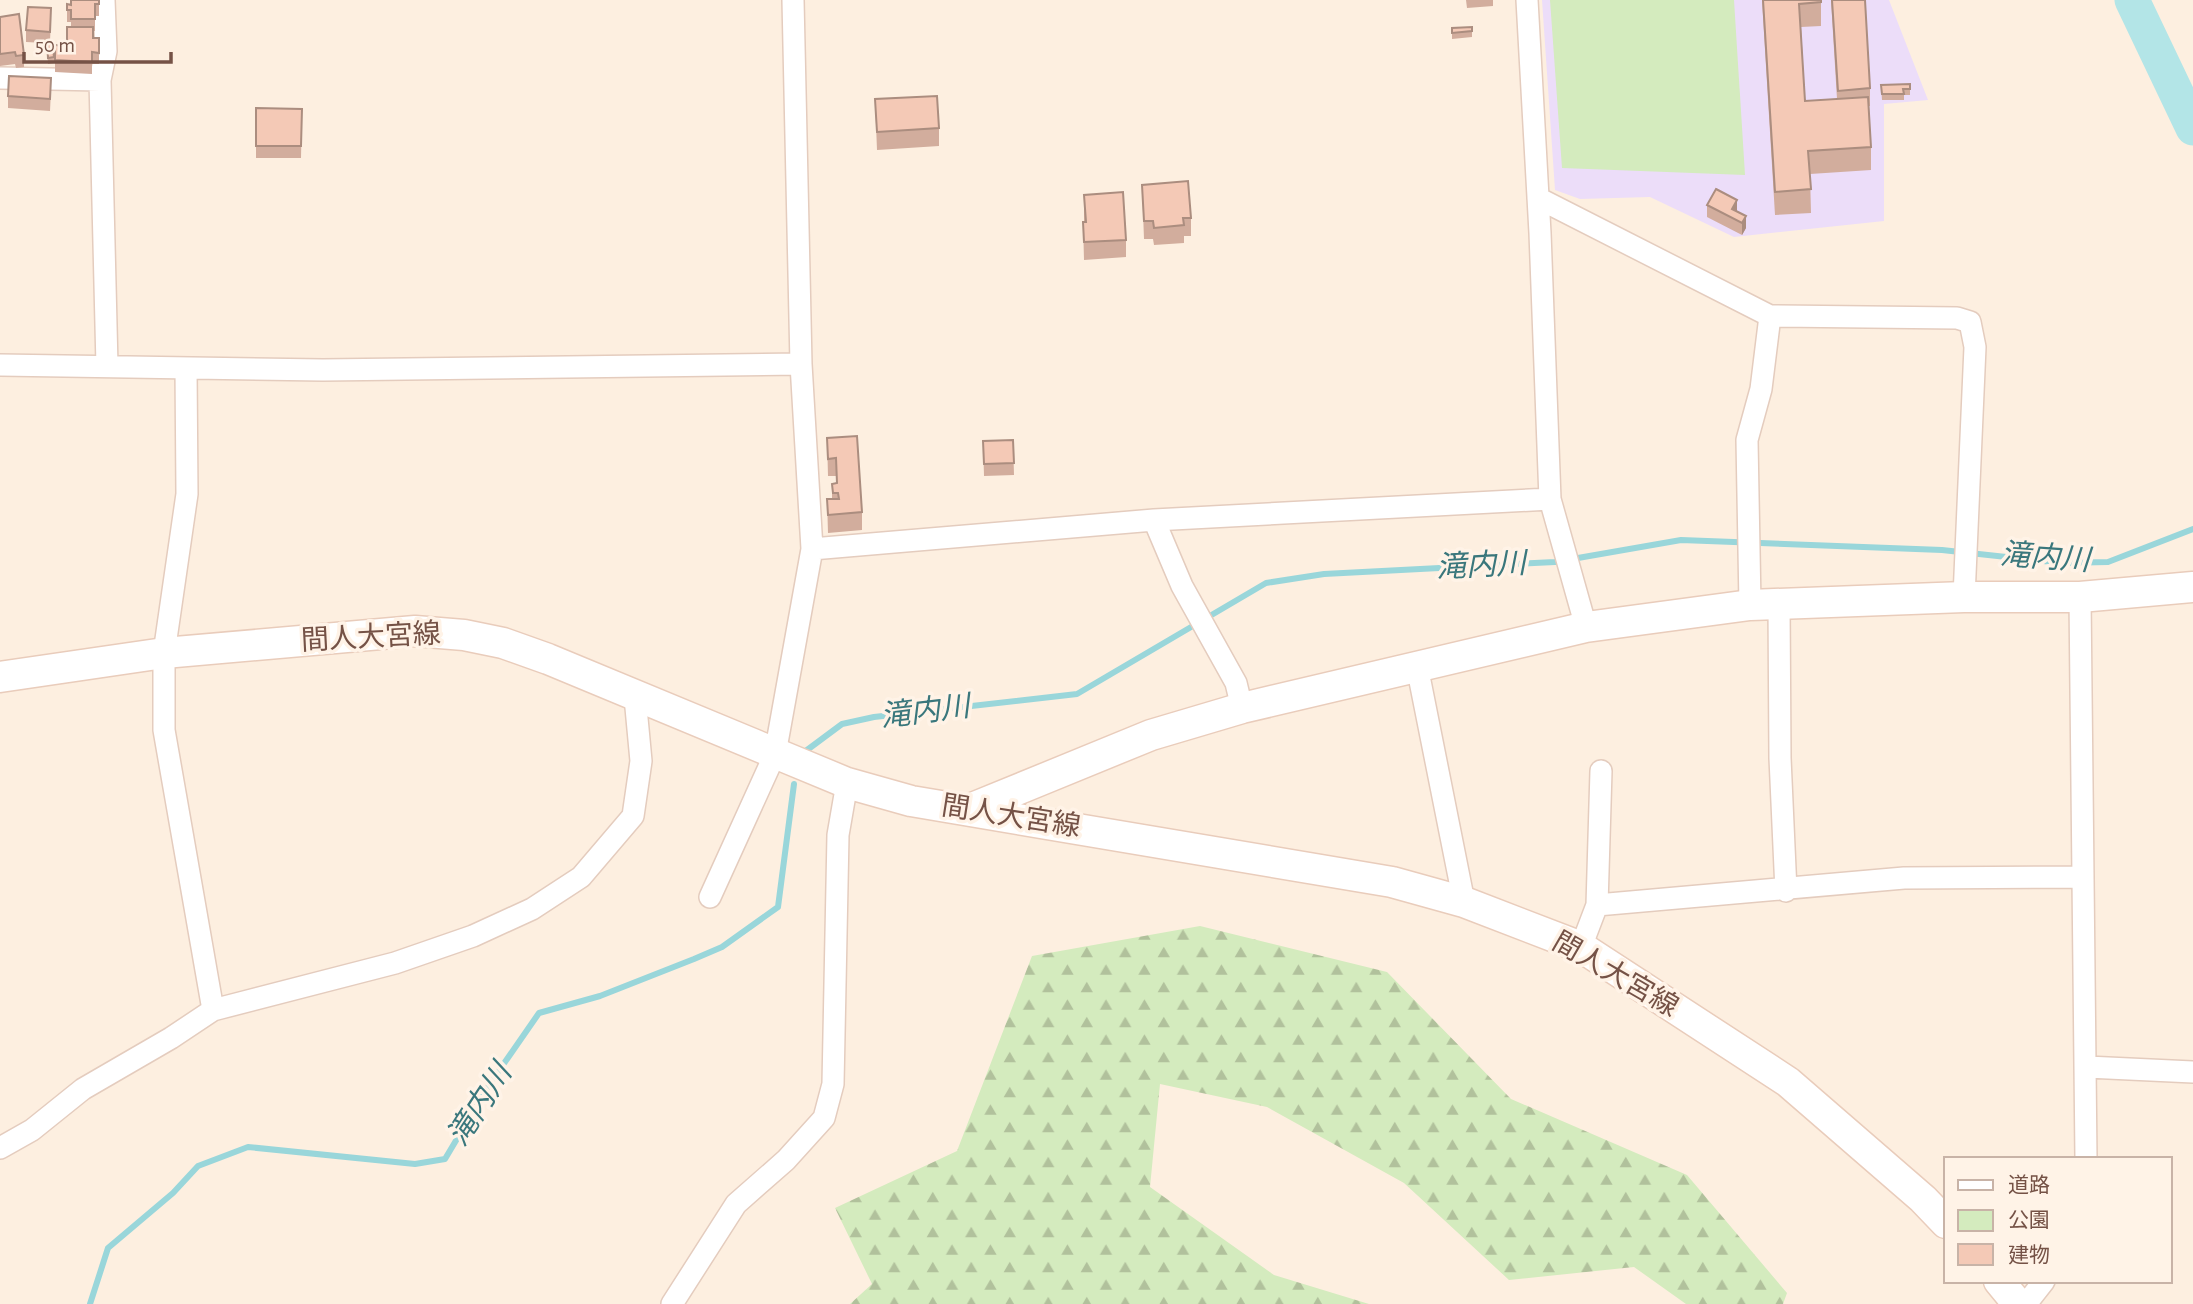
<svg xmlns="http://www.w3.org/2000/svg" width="2193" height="1304" font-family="'Alegreya Sans','Noto Sans JP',sans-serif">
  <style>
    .education { fill: #ecddf9 }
    .forest { fill: url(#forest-firs) }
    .park { fill: #d4ebbe }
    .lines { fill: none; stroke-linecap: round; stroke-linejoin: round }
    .stream { stroke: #99d6da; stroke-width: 6 }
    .river { stroke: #b3e5e7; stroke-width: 35 }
    .street-casing { stroke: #e4ccbe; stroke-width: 24 }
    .secondary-casing { stroke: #e9ccbb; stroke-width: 33 }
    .street { stroke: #fff; stroke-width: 21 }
    .secondary { stroke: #fff; stroke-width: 30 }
    .wall { fill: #d2ad9d }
    .shaded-wall { fill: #ab8d7f }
    .building { fill: #f4c9b6; stroke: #ab8d7f; stroke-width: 2 }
    .labels { text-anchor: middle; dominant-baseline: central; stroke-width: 7; stroke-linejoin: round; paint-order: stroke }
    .street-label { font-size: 28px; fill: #755246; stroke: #fff3e7 }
    .water-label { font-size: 30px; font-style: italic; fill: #3a777c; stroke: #fff3e7 }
  </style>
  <defs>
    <pattern id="forest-firs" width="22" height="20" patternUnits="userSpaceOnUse" patternTransform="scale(1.75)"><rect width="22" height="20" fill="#d4ebbe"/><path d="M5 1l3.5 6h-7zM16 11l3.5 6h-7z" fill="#b1c19c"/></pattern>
  </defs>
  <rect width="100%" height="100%" fill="#fdefe0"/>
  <path class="education" d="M 1542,0 L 1889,0 L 1928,100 L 1884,104 L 1884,221 L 1734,237 L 1650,197 L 1580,199 L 1555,190 Z"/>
  <path class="forest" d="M 1200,926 L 1387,972 L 1511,1099 L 1687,1175 L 1787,1293 L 1783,1304 L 1686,1304 L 1634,1267 L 1509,1280 L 1404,1183 L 1267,1107 L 1160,1084 L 1150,1187 L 1274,1275 L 1369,1304 L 850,1304 L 872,1284 L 835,1208 L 957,1151 L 1032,956 Z"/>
  <path class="park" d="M 1550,0 L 1734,0 L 1745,175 L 1562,168 Z"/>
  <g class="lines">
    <path class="stream" d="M 803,753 L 842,724 L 874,717 L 1077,694 L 1266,583 L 1324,574 L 1555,562 L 1681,540 L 1942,550 L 2061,563 L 2108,562 L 2193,529
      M 90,1304 L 108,1248 L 173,1193 L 198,1166 L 248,1147 L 415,1164 L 445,1159 L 489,1085 L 539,1013 L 600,996 L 694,959 L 722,947 L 778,907 L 794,784"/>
    <path class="river" d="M 2132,0 L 2193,128"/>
    <defs>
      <path id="street" d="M 104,0 L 106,51 L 100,80 L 107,366
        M 793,0 L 801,364 L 812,549
        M 0,78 L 100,80
        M 1538,198 L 1770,316 L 1957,318 L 1970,322 L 1975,347 L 1964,597
        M 0,365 L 323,370 L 801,364
        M 186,368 L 187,494 L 164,653 L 164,730 L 213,1010
        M 1550,499 L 1586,627
        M 1154,520 L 1182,586 L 1236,683 L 1242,708
        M 2080,597 L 2086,1159
        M 1779,604 L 1780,758 L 1786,891
        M 1750,605 L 1747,440 L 1761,389 L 1770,316
        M 1417,666 L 1464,902
        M 710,897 L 775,754 L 812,549 L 1154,520 L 1550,499 L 1540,233 L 1527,0
        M 1597,905 L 1904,878 L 2083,877
        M 1581,947 L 1597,905 L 1601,771
        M 2087,1067 L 2193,1072
        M 0,1148 L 32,1130 L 83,1089 L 171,1038 L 213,1010 L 395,963 L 473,936 L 532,909 L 581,877 L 633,816 L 641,761 L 635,697
        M 672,1304 L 736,1204 L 786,1160 L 824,1118 L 833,1084 L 838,835 L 847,783
        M 2026,1304 L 2044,1281"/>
      <path id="secondary" d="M 0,677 L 164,653 L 415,631 L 464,635 L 503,643 L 548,659 L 847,783 L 911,801 L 1392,882 L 1464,902 L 1581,947 L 1788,1082 L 1923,1199 L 1946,1223
        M 970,809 L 1151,735 L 1242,708 L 1586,627 L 1750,605 L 1964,597 L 2080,597 L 2193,587
        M 1999,1281 L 2018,1304"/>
    </defs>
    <use href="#street" class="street-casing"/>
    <use href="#secondary" class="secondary-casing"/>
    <use href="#street" class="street"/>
    <use href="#secondary" class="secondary"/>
  </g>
  <path class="wall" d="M 99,0 L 99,16 L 95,16 L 95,31 L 93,31 L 93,38 L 99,38 L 99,64 L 92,64 L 92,74 L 55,72 L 55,45 L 67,46 L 71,27 L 71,22 L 67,22 L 67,4 Z
    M 1466,0 L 1493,0 L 1493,6 L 1467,8 Z
    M 1762,0 L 1821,0 L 1821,26 L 1801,27 L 1805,101 L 1837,99 L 1831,0 L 1865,0 L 1870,88 L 1870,106 L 1869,106 L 1871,147 L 1871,170 L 1810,174 L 1811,213 L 1775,215 Z
    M 0,17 L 24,55 L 24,67 L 16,68 L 15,64 L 0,66 Z
    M 51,20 L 50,41 L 54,57 L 54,63 L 48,64 L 47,43 L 26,42 L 26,30 Z
    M 1472,27 L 1472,37 L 1452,39 L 1452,28 Z
    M 1910,84 L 1910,95 L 1904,95 L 1904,100 L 1882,100 L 1881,85 Z
    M 51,90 L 50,111 L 8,108 L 8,96 Z
    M 875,99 L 939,128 L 939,146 L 877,150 Z
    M 256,108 L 302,109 L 301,158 L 256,158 Z
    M 1142,185 L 1191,218 L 1191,236 L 1184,236 L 1184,243 L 1154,245 L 1153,239 L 1144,239 Z
    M 1084,195 L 1126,240 L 1126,257 L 1084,260 L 1083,222 L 1084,222 Z
    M 1707,205 L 1737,212 L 1746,228 L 1742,235 L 1707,217 Z
    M 827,438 L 862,512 L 862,530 L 828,533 L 827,499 L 832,499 L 832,484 L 836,483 L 836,476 L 828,476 Z
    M 1013,440 L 1014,475 L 984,476 L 983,441 Z"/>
  <path class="shaded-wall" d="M 1737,200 L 1737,212 L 1732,209 Z
    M 1746,216 L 1746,228 L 1742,235 L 1742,223 Z"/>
  <path class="building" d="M 71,0 L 99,0 L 99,4 L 95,4 L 95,19 L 71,19 L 71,10 L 67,10 L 67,4 L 71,5 Z
    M 1763,0 L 1821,0 L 1821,2 L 1799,4 L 1805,101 L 1868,97 L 1871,147 L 1808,151 L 1811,189 L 1775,192 Z
    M 1832,0 L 1865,0 L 1870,88 L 1838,91 Z
    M 28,7 L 51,8 L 50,32 L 26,30 Z
    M 19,14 L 24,55 L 16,56 L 15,52 L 0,54 L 0,17 Z
    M 67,27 L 93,27 L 93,38 L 99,38 L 99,53 L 92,52 L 92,62 L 55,60 L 55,45 L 67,46 Z
    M 1472,27 L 1472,31 L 1452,33 L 1452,28 Z
    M 47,41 L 52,41 L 54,57 L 48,58 Z
    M 9,76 L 51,78 L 50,99 L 8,96 Z
    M 1910,84 L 1910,89 L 1903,89 L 1904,94 L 1882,94 L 1881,85 Z
    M 937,96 L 939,128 L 877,132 L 875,99 Z
    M 256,108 L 302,109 L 301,146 L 256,146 Z
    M 1188,181 L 1191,218 L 1183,218 L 1184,225 L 1154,228 L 1153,221 L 1144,221 L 1142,185 Z
    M 1716,189 L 1737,200 L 1732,209 L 1746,216 L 1742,223 L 1707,205 Z
    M 1123,192 L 1126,240 L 1084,242 L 1083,222 L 1086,222 L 1084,195 Z
    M 857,436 L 862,512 L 828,515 L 827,499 L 839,499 L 838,493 L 833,493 L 832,484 L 837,483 L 836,458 L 828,459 L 827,438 Z
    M 1013,440 L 1014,463 L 984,464 L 983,441 Z"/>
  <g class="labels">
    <g class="street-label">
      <text transform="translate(371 638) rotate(-3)">間人大宮線</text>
      <text transform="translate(1011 817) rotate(9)">間人大宮線</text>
      <text transform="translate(1615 975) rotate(30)">間人大宮線</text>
    </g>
    <g class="water-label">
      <text transform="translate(2045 558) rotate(4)">滝内川</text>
      <text transform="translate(1481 566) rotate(-3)">滝内川</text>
      <text transform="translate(925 712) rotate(-7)">滝内川</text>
      <text transform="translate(480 1105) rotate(-57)">滝内川</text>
    </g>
  </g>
  <rect x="1944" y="1157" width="228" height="126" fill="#fff3e7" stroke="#c8b3a7" stroke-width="2"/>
  <rect x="1958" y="1180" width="35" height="10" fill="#ffffff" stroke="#c8b3a7" stroke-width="2"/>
  <text x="2008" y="1192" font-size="21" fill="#755246">道路</text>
  <rect x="1958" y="1210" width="35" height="21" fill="#d4ebbe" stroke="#c8b3a7" stroke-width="2"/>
  <text x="2008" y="1227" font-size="21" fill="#755246">公園</text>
  <rect x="1958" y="1244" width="35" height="21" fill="#f4c9b6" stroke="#c8b3a7" stroke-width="2"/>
  <text x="2008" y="1262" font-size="21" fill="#755246">建物</text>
  <path d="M24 52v10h147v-10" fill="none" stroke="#755246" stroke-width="3.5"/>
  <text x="35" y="52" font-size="21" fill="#755246" stroke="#fff3e7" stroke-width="5" paint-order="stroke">50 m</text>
</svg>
